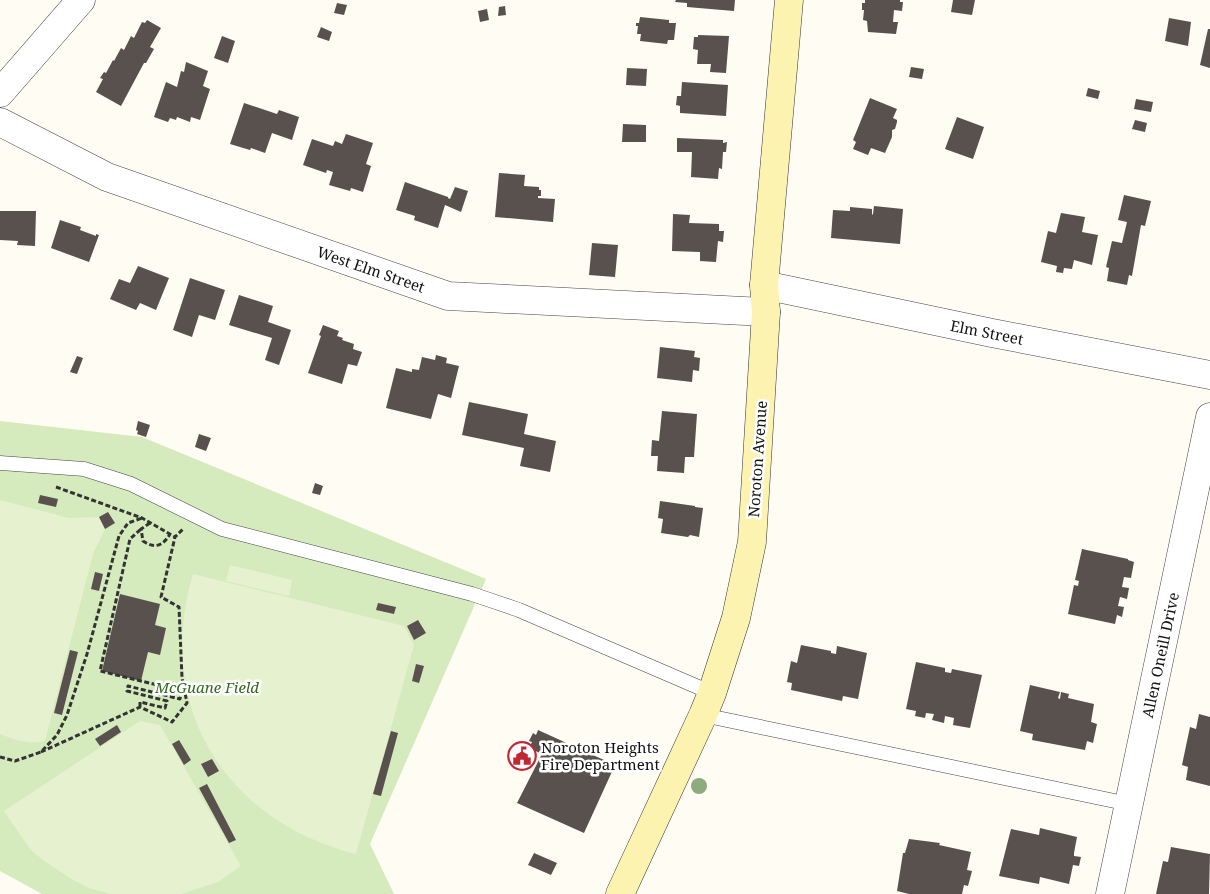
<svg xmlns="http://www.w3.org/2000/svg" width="1210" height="894" font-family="'Noto Serif',serif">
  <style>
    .green { fill: #d5eabd }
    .pitch { fill: #e6f1cf }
    .building { fill: #59514d }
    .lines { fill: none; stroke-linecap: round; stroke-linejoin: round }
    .service-casing { stroke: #444; stroke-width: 15 }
    .minor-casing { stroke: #444; stroke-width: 29 }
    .secondary-casing { stroke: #333; stroke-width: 29 }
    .path { stroke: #333; stroke-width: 3; stroke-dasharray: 5 2.5; stroke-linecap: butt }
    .service { stroke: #fff; stroke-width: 14 }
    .minor { stroke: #fff; stroke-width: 28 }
    .secondary { stroke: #fdf3b1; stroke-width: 28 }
    .tree { fill: #8eab7f }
    .labels { text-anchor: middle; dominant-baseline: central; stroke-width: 5; stroke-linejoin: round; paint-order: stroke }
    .street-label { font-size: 15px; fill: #111; stroke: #fff }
    .park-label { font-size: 15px; font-style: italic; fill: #316920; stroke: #fff }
    .poi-label { font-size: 15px; fill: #111; stroke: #fff; text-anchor: start }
  </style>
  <rect width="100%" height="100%" fill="#fffcf4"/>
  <path class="green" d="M 0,421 L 142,437 L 486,579 L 370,844 L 394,894 L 42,894 L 0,871 Z"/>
  <path class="pitch" d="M 0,500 L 69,518 L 99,517 L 105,529 L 93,554 L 45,741 C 30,745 15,740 0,734 Z
    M 230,565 L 292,580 L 289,596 L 226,581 Z
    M 193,574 L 404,626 L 414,645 L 356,854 C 224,821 154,705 193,574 Z
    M 140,721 L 160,725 L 241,866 L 218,882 L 181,894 L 111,894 L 89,888 L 73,880 L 43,860 L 31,850 L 21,836 L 4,811 Z"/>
  <path class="building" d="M 676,0 L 735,0 L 734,11 L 687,7 L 687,3 L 675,2 Z
    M 865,0 L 900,0 L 900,2 L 903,2 L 902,11 L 894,10 L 893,22 L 898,22 L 896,34 L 868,32 L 867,21 L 863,20 L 864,10 L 862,10 L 862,3 L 865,3 Z
    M 953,0 L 975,0 L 972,15 L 951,12 Z
    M 337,3 L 347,5 L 344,15 L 334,13 Z
    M 505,6 L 506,15 L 498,16 L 499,7 Z
    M 487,9 L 489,20 L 480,22 L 478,11 Z
    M 640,17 L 669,20 L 669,23 L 676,23 L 674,40 L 668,40 L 667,44 L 640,41 L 641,34 L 637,34 L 638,26 L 636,26 L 636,23 L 639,23 Z
    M 1169,18 L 1191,22 L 1188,46 L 1165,41 Z
    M 147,20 L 161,28 L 150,47 L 154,49 L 146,63 L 144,63 L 121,106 L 96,92 L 103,79 L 100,78 L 104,72 L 106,73 L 113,60 L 114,61 L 121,48 L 124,50 L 131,36 L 134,38 L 142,22 L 145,23 Z
    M 321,27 L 332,32 L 329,41 L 317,37 Z
    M 1208,29 L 1210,29 L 1210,68 L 1200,65 Z
    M 698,35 L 729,36 L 726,73 L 710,72 L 711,64 L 697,64 L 698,50 L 693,49 L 694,37 L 698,37 Z
    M 222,36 L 235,41 L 228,63 L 214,58 Z
    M 186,62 L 208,71 L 203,86 L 210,89 L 200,120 L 191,117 L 190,122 L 177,117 L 176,120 L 170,118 L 168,122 L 154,117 L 166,82 L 177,87 L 181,71 L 184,72 Z
    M 911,67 L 924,69 L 922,79 L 909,77 Z
    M 627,68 L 647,69 L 646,86 L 626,85 Z
    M 682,82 L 728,85 L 726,116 L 680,113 L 680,106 L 676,105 L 677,96 L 681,96 Z
    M 1088,88 L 1100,91 L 1098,99 L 1086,96 Z
    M 870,98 L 897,109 L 893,118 L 897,120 L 897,122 L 895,129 L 892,130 L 892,137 L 885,153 L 871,148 L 868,155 L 853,149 L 856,142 L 853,140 Z
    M 1136,99 L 1153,102 L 1151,112 L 1134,109 Z
    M 244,103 L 277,114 L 279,110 L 299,117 L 292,140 L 272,133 L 265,153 L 251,148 L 250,150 L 230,144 Z
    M 957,117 L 984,127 L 973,159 L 945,149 Z
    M 1135,120 L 1147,123 L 1145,132 L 1132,129 Z
    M 623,124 L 646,125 L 646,142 L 622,142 Z
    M 346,134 L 373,143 L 366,164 L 371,166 L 363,192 L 351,188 L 350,191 L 329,185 L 333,172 L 327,170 L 326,173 L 303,165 L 312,139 L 333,146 L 335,141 L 342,144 Z
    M 677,138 L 723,140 L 723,143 L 727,142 L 726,152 L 723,152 L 722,169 L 719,168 L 718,179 L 691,177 L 692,152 L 677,152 Z
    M 499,173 L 525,175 L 524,186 L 539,187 L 539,190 L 541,190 L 541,196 L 538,196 L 538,198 L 555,199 L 553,222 L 495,217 Z
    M 405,182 L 448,197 L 448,198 L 450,199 L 455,187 L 468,191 L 461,212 L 445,205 L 438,228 L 414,220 L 415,216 L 396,210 Z
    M 1124,195 L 1151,201 L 1145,226 L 1141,225 L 1132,276 L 1129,275 L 1127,285 L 1107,281 L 1109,268 L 1106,267 L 1112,241 L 1122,243 L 1127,222 L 1118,220 Z
    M 874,206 L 903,209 L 900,244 L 831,238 L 833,210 L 850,211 L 850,207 L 872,209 L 872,215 L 873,214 Z
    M 0,211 L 36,211 L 35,246 L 17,245 L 18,241 L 0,240 Z
    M 1061,213 L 1085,217 L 1082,232 L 1098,235 L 1092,265 L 1074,260 L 1072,269 L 1064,268 L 1063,273 L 1056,272 L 1057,266 L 1041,262 L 1048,231 L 1056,233 Z
    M 673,214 L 690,215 L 689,223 L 719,224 L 719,231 L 724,231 L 723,242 L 718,241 L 716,262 L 700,261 L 700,252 L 672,251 Z
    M 60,220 L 81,227 L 80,230 L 96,236 L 96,234 L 99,235 L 89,262 L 51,248 Z
    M 592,243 L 618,245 L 615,277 L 589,275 Z
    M 138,266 L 169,278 L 156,310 L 140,303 L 136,310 L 110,299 L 119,279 L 130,283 Z
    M 190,278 L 225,290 L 215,320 L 199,315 L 192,337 L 173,330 Z
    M 239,295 L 273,306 L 268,322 L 291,330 L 279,365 L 265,360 L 272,338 L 229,325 Z
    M 323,325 L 339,331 L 337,336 L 343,338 L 342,340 L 354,344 L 353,349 L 362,352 L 357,366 L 348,364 L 342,384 L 308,373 L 321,336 L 319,335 Z
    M 660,347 L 695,351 L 694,357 L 700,358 L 699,371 L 693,370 L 692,382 L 657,378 Z
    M 436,355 L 447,358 L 446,363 L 459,366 L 451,398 L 438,394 L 431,419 L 386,408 L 396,368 L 412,372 L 412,369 L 419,370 L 422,357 L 435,360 Z
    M 77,356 L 83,358 L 77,374 L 70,372 Z
    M 469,402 L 528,414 L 524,434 L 556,441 L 550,472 L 520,466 L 524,448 L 462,435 Z
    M 662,411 L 697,414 L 694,457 L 685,457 L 684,473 L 657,471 L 658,456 L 651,456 L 652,440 L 659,441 Z
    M 138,421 L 150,425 L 146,437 L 137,434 L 138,431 L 136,430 Z
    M 199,434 L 211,438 L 206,451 L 195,447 Z
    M 315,483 L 323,486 L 320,495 L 312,493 Z
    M 40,495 L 58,499 L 56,507 L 38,503 Z
    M 660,501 L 695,506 L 695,507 L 703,508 L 699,537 L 690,535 L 688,537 L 661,533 L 663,519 L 658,518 Z
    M 108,512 L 115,523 L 105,529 L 99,517 Z
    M 1082,549 L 1128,559 L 1128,560 L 1134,562 L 1131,578 L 1124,577 L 1122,587 L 1129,588 L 1127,599 L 1120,597 L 1118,606 L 1124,607 L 1122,617 L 1117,615 L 1115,624 L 1068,614 L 1074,585 L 1078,586 L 1079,581 L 1075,580 Z
    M 95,572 L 103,574 L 99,591 L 91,589 Z
    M 120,594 L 160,604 L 155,625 L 166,628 L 160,655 L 148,652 L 141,681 L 102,671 Z
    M 378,603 L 396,607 L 394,614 L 376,610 Z
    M 418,620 L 426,633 L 414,640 L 407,626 Z
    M 801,645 L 831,651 L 831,653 L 836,654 L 837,646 L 867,653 L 858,699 L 843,696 L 842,701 L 791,690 L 792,683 L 787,682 L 791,661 L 797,663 Z
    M 70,650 L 78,652 L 62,715 L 54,713 Z
    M 916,662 L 945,668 L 945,672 L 951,673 L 952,669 L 982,675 L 970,728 L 953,725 L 954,718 L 945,716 L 944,723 L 932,720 L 934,714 L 926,713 L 925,718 L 915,716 L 916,711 L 906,709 Z
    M 416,664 L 424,666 L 419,683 L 412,681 Z
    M 1030,685 L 1060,692 L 1058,698 L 1060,699 L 1061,692 L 1069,694 L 1068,698 L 1094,704 L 1091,722 L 1097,724 L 1093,743 L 1087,741 L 1085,750 L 1032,740 L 1033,734 L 1020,731 Z
    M 1199,714 L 1210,717 L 1210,786 L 1186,780 L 1188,767 L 1182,765 L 1190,727 L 1196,729 Z
    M 117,725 L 121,732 L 100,746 L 95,739 Z
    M 538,730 L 615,765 L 584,833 L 517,803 L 542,754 L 529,748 L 532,742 L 529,741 L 533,733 L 536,735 Z
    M 391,731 L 398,733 L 381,796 L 373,794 Z
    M 179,740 L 191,760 L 184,765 L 172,744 Z
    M 212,759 L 219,771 L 208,777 L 201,764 Z
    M 207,784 L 236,840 L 229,843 L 199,788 Z
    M 1040,828 L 1077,837 L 1074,853 L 1074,856 L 1081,857 L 1079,866 L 1073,865 L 1069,884 L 1040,877 L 1039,884 L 999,876 L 1011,829 L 1039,835 Z
    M 909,839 L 940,843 L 939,845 L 971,852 L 967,870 L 972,871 L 968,886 L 964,885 L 962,894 L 909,894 L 897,891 L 903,853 L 905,853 Z
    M 1171,847 L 1210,854 L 1209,894 L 1156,894 L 1163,861 L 1168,862 Z
    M 534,853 L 557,863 L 551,875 L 528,865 Z"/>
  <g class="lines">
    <defs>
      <path id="service" d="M 0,463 L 84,469 L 131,484 L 222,529 L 472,594 L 519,610 L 712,693
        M 703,715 L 1129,804"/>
      <path id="minor" d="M 0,93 L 81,0
        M 0,122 L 107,177 L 448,296 L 766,312
        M 764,285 L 992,333 L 1210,375
        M 1110,894 L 1210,417"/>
      <path id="secondary" d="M 620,894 L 703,715 L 712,693 L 736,618 L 752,542 L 766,312 L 764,285 L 789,0"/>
    </defs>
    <use href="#service" class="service-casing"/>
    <use href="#minor" class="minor-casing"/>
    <use href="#secondary" class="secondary-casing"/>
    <path class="path" d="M 56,487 L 142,518 L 175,537 L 183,529
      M 150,523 L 141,529 L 143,541 C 155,549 163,546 170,534
      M 140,707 L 140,702 L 165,708 L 167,701 L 127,691 L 128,686 L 180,699 L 182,691 L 100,671 L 130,539 L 141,529
      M 41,752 L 140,707 L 172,722 L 187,703 L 182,678 L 179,607 L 161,597 L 175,537
      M 0,757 L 15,761 L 41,752 L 57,735 L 67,715 L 87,654 L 119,536 L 128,523 L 142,518"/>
    <use href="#service" class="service"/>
    <use href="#minor" class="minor"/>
    <use href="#secondary" class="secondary"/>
  </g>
  <circle class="tree" cx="699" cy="786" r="8"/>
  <defs>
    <symbol id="civic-ring" viewBox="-11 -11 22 22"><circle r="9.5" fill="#fff" stroke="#c02934" stroke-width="1.5"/><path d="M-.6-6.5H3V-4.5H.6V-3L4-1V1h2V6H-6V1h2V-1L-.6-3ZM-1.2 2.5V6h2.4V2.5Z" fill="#c02934"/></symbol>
  </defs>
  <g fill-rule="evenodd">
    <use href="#civic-ring" x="506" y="740" width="32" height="32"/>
  </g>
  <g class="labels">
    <g class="street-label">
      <text transform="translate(371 269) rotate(19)">West Elm Street</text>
      <text transform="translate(987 332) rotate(11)">Elm Street</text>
      <text transform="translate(757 459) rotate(-86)">Noroton Avenue</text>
      <text transform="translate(1160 655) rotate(-78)">Allen Oneill Drive</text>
    </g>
    <g class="park-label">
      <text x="207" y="687">McGuane Field</text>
    </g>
    <g class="poi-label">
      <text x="541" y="747">Noroton Heights<tspan x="541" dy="17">Fire Department</tspan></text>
    </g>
  </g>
</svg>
